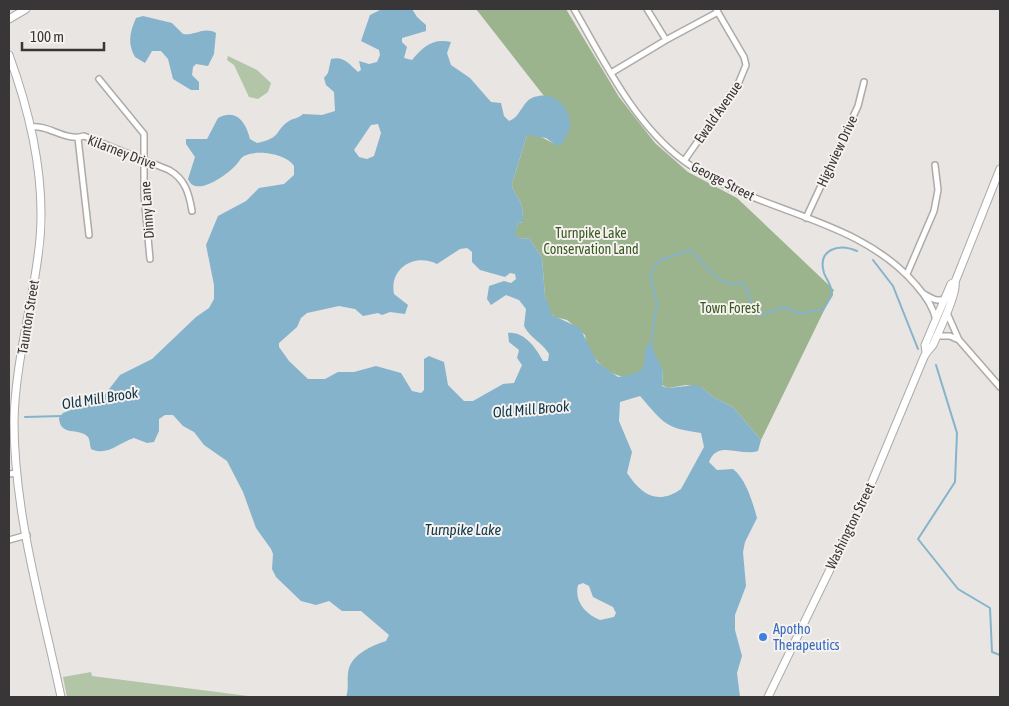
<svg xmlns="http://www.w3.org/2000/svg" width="1009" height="706" font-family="'Asap Condensed',sans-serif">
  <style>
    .green { fill: #b2c5a6 }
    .forest { fill: #9cb48d }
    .water { fill: #85b3cc; fill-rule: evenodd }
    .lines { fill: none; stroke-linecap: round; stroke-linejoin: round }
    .stream { stroke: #85b3cc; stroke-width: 2 }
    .minor-casing { stroke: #adaaa8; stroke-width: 8 }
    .major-casing { stroke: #adaaa8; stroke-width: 9 }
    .minor { stroke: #fff; stroke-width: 5 }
    .major { stroke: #fff; stroke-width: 7 }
    .shop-dot { fill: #3f7fe0; stroke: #f6f2f0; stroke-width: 2 }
    .labels { text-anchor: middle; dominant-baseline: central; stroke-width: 4; stroke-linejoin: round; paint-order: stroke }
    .street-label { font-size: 14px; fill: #383636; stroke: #f6f2f0 }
    .park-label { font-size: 14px; fill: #395921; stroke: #f6f2f0 }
    .shop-label { font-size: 14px; fill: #366cbe; stroke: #f6f2f0; text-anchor: start }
    .water-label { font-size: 15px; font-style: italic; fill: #10384a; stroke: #f6f2f0 }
  </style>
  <rect width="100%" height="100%" fill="#e8e5e3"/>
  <path class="green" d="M 228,56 L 257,70 L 271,83 L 268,92 L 258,99 L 249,97 L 234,65 L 227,60 Z
    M 91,672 L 92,676 L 256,697 L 67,697 L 63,677 Z"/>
  <path class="forest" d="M 476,9 L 566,9 L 619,97 L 655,143 L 688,172 L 737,198 L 834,290 L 761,440 L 733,407 L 713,397 L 703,388 L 686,385 L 668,388 L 662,385 L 663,370 L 646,357 C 644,395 590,374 585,335 L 567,320 L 555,317 L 549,312 L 545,296 L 542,258 L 529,238 L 522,239 L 514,235 L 518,223 L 523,222 C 523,216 523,209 521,204 C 519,196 512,192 512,184 L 527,135 C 540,132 549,144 560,145 C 573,127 569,98 544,96 Z"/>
  <path class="water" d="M 382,9 L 412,9 L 417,17 L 426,25 L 426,31 L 402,38 L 402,42 L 407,47 L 404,58 L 412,60 C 423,47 432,38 451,42 L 447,53 L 451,65 L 470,78 L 491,102 L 501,103 L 504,116 L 509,121 C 521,117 522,101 534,97 C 554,90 571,107 570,126 C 570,132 564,139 562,144 L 557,146 L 546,138 L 527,135 L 512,184 C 512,192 519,196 521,204 C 523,209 523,216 523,222 L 518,223 L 515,235 L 522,239 L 529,238 L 542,258 L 545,296 L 552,315 L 580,328 L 597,362 L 618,377 C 647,372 643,371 646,345 L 650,344 L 663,370 L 662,386 L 668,388 L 696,385 L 703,388 L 713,397 L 733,407 L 761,440 L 758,451 C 741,457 717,439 709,462 L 717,470 L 733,469 C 746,479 753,503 757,518 L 745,542 L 743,552 L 746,586 L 735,615 L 735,630 L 742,656 L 737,673 L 740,697 L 346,697 C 349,689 347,681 348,673 C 350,655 371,646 386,641 L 389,635 L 361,611 L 342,611 L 329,601 L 316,605 L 301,601 L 276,577 L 272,569 L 273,554 L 271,549 L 256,528 L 243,492 L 227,461 L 204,445 L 194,432 L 183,426 L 173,415 L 165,415 L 159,419 L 159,431 L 154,442 L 147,443 L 134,438 C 120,442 107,457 91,449 C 90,446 90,440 88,437 C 79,427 60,437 59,418 L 63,413 L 103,397 L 120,375 L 152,359 L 196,317 L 209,308 L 214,299 L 214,285 L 206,245 L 218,216 L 246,201 L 259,188 L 284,184 L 294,175 L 294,166 C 287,154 257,149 244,156 C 240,158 238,164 234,167 C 226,175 196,198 188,179 L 195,157 L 186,144 L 186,139 L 207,139 L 218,118 C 237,108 246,123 250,139 L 257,143 C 282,138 274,131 289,121 C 294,118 298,119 303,114 L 322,115 L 335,111 L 334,92 L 326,85 L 324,78 L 328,73 L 331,59 C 344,56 349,64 358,72 L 361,70 L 359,61 L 369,64 L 377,62 L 380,55 L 379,50 L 361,41 L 370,15 ZM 378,124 L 381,133 L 374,156 L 367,159 L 359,157 L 354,150 L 371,125 ZM 467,248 L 472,252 L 472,262 L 480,270 L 505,277 L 510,273 L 515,274 L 516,279 L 511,283 L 504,281 L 489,286 L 487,299 L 491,305 L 506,295 L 519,300 L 526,309 L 524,326 C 530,338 543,343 549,354 L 548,361 L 543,361 C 536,348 524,331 508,333 L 509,342 L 519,350 L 517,358 L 522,365 L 514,383 L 503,384 L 473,401 L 464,401 L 448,385 L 444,362 L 429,356 L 424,359 L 424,390 L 421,393 L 412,391 L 401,373 L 376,366 L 354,372 L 338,372 L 325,379 L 308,379 L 289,361 L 279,347 L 279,343 L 297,327 L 301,318 L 307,313 L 339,306 L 355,309 L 363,316 L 378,313 L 382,315 L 390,312 L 405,314 L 408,305 L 394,294 C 389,268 415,253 437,264 L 460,249 ZM 640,396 C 664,423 664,428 701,433 L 704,447 L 681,489 C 657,506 641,494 627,473 L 632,452 L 619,421 L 620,402 ZM 583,583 L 589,586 L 593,597 L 613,607 L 616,613 L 614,617 L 600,620 C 585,614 574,601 578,585 Z
    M 143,16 L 172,23 L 183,34 C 195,36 204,26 216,33 L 214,54 L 208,66 L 196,64 L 193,67 L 192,75 L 199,82 L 199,90 L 191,90 L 173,79 L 168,59 L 161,51 L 152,51 L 145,63 L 135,57 C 127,43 130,32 136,18 Z"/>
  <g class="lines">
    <path class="stream" d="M 873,260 L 893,286 L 918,349
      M 652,349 L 652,334 L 657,304 L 650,275 L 657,263 L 661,260 L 690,250 C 702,260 711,277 727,283 C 732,285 737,283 743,283 L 749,294 L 751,310 L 760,315 L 785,307 L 798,313 L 823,310 L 832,295 C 832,285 827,281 824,273 C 817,249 839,243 857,251
      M 936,365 L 957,433 L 955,482 L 918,539 L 958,589 L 990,608 L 992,652 L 1000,655
      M 25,417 L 62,416"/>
    <defs>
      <path id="minor" d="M 574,9 C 604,61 634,124 684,161 C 756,214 856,215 916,285 C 925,295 933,306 936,320
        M 647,9 L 666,40
        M 611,73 L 666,40 L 718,12
        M 99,79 L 144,134 L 144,195 L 150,259
        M 30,127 C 49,124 65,142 84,136 L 169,170 C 185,179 189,193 192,211
        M 78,138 L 89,235
        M 684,161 L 739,82 L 746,65 L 744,57 L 716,9
        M 806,218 L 858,106 L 864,82
        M 907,274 L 934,211 L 938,190 L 935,165
        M 924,294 C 931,298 938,303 946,298
        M 947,313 L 959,340 L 1000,387
        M 936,336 L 950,336 L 959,340
        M 9,474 L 17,473
        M 9,540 L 27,535"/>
      <path id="major" d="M 9,19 L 26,9
        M 9,55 C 32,118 48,189 38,256 C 31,310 15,366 14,421 C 14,514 42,607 61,697
        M 926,352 L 925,345 L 951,284 L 955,282 L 1000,169
        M 768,697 L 869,489 L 924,357 C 926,352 930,349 933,345 C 938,333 958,292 955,282"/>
    </defs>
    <use href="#minor" class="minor-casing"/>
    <use href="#major" class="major-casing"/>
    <use href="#minor" class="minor"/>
    <use href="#major" class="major"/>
  </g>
  <circle class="shop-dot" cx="763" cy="637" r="5"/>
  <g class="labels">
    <g class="street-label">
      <text transform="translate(718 112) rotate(-55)">Ewald Avenue</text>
      <text transform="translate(837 151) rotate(-65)">Highview Drive</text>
      <text transform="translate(122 152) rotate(21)">Kilarney Drive</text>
      <text transform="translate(723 181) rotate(27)">George Street</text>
      <text transform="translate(147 210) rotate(-94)">Dinny Lane</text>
      <text transform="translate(28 317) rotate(-81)">Taunton Street</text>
      <text transform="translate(850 526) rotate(-64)">Washington Street</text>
    </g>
    <g class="park-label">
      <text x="591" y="233">Turnpike Lake<tspan x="591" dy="16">Conservation Land</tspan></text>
      <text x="730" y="308">Town Forest</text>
    </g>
    <g class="shop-label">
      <text x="773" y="629">Apotho<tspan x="773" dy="16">Therapeutics</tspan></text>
    </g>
    <g class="water-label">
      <text transform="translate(100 398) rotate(-9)">Old Mill Brook</text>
      <text transform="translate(531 409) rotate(-5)">Old Mill Brook</text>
      <text x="463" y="529">Turnpike Lake</text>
    </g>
  </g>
  <rect width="1009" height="706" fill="none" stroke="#383636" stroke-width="20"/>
  <path d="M22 42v8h82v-8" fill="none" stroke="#383636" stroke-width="2.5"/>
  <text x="30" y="42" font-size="15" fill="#383636" stroke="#f6f2f0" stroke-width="4" paint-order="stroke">100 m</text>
</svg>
